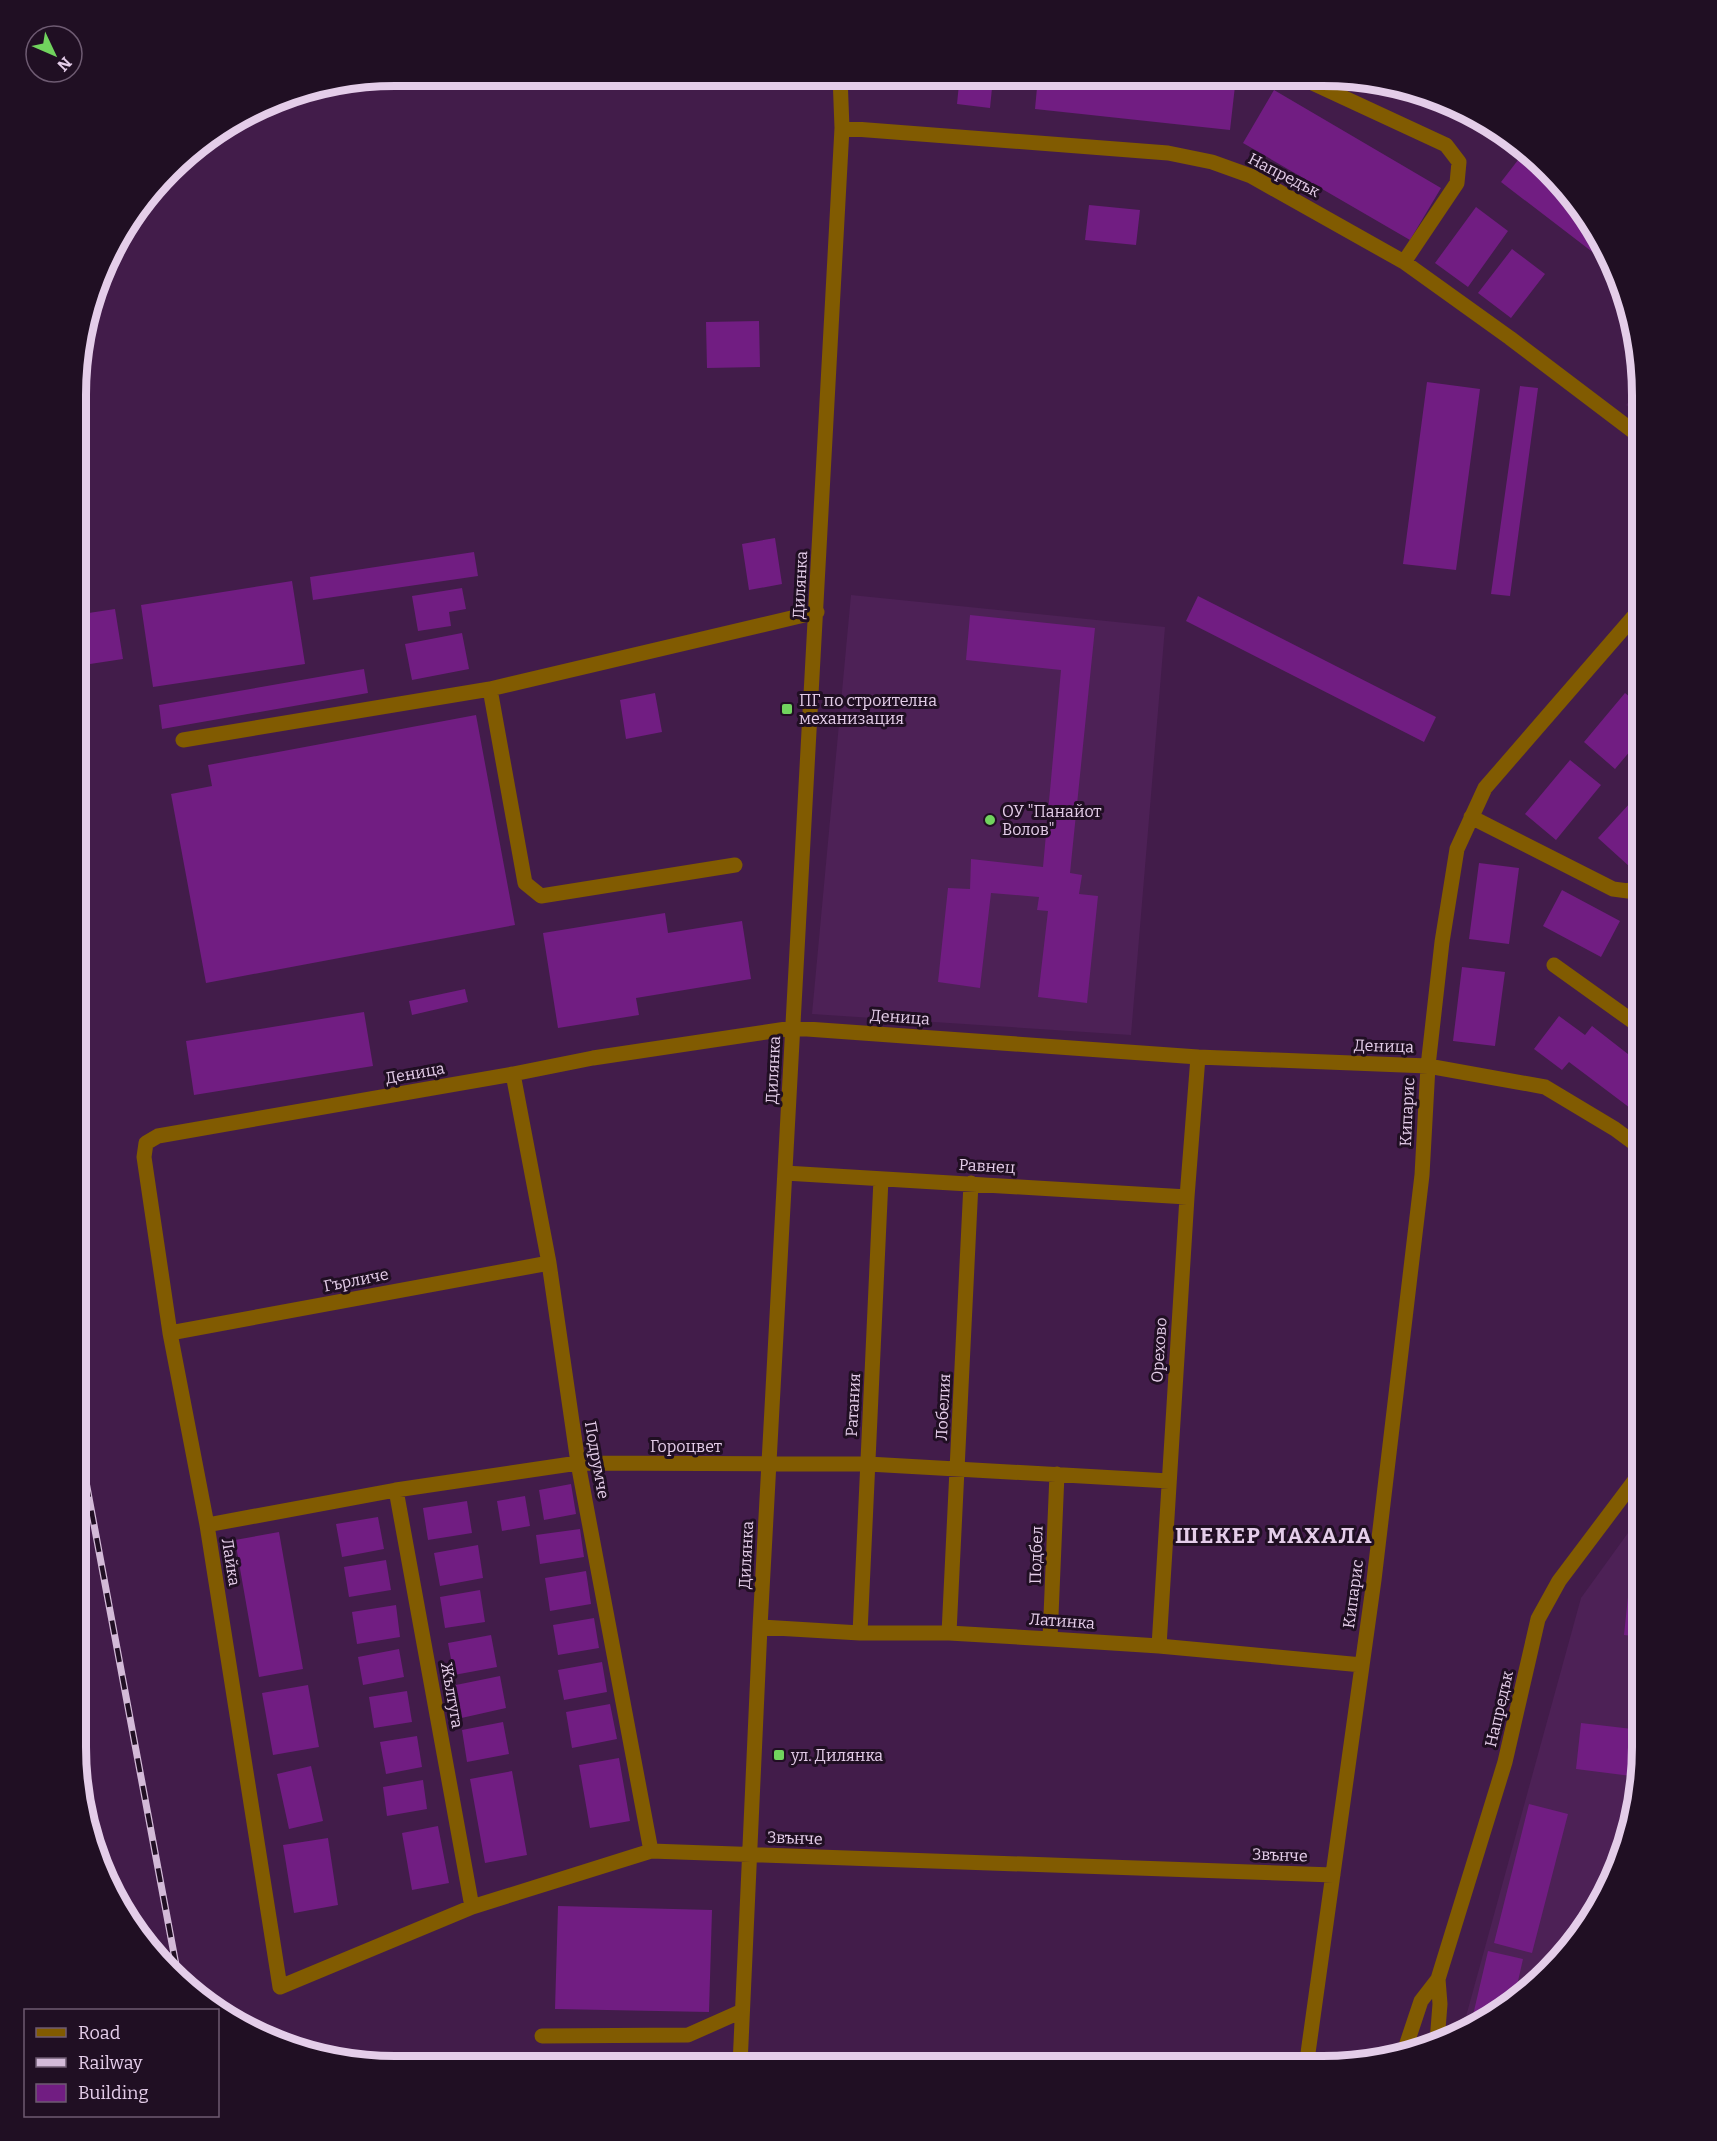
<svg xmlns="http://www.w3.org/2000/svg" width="1717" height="2141" font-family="Bitter,serif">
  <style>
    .built { fill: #4d2156 }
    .building { fill: #711d82 }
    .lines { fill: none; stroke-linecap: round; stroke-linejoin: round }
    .minor { stroke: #815b01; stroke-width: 15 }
    .rail-casing { stroke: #d3bad8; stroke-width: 7 }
    .rail { stroke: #200f23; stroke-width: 4.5; stroke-dasharray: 14; stroke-linecap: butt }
    .poi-dot { fill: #71d35e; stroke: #200f23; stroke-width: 2 }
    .labels { text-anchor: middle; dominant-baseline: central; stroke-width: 6; stroke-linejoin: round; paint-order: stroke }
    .street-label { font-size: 16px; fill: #e4cde9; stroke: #200f23 }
    .poi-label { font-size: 16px; fill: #e4cde9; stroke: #200f23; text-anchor: start }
    .district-label { font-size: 22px; font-weight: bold; letter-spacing: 1.5px; fill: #e4cde9; stroke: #200f23 }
    .rim { fill: none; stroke: #e4cde9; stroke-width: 8 }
  </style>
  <rect width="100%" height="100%" fill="#421c4a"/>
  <path class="built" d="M 1641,387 L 1642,394 L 1642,417 L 1626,405 Z
    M 851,595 L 1165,627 L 1131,1035 L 812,1014 Z
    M 1641,1515 L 1641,1768 L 1625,1849 L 1588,1924 L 1548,1973 L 1482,2023 L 1462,2031 L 1581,1598 Z"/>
  <path class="building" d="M 1038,77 L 1148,77 L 1235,86 L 1230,130 L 1035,109 Z
    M 959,84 L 992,88 L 990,108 L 957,104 Z
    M 1274,90 L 1441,188 L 1410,240 L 1243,143 Z
    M 1525,151 L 1562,184 L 1599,235 L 1612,267 L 1501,182 Z
    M 1089,205 L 1140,210 L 1136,245 L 1085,240 Z
    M 1476,207 L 1508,231 L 1468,287 L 1435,263 Z
    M 1512,249 L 1545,274 L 1511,318 L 1478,293 Z
    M 759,321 L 760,367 L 707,368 L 706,322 Z
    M 1427,382 L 1480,389 L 1456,570 L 1403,564 Z
    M 1520,386 L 1538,388 L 1510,596 L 1491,594 Z
    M 775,538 L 782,584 L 749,590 L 742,544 Z
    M 474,552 L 478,576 L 313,600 L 310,577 Z
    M 292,581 L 305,664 L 153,687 L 141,605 Z
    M 462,588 L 466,609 L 449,612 L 451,626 L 418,631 L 412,596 Z
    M 1198,596 L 1436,717 L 1424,742 L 1186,621 Z
    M 115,609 L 123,659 L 90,664 L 82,614 Z
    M 970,615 L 1095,628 L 1070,873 L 1082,875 L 1079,894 L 1098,896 L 1087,1003 L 1038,997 L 1048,911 L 1037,910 L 1039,897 L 991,893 L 980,988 L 938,982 L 948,888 L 970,889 L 971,859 L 1043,867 L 1061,670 L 966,660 Z
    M 462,633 L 469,669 L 412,680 L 405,644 Z
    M 364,669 L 368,693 L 162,729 L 159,705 Z
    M 655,693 L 662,732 L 626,739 L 620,700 Z
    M 1625,693 L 1642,707 L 1642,737 L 1615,769 L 1584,742 Z
    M 476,715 L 515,925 L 206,983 L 171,794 L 212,786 L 208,765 Z
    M 1570,760 L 1601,785 L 1556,840 L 1525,814 Z
    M 1642,790 L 1642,854 L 1630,867 L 1598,838 Z
    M 1479,863 L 1519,868 L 1509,944 L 1469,939 Z
    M 1562,890 L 1620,921 L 1601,957 L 1543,926 Z
    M 665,913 L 668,933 L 742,921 L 751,979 L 636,998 L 639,1015 L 558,1028 L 543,933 Z
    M 1462,967 L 1505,972 L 1495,1046 L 1453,1041 Z
    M 465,989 L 468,1002 L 412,1015 L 409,1001 Z
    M 364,1012 L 373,1066 L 194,1095 L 186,1041 Z
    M 1559,1016 L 1585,1035 L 1592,1026 L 1642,1065 L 1642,1117 L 1569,1062 L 1562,1070 L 1534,1049 Z
    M 571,1484 L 576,1514 L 544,1520 L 539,1490 Z
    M 525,1496 L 530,1526 L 502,1531 L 497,1501 Z
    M 467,1501 L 472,1533 L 428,1540 L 423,1508 Z
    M 378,1517 L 384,1549 L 342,1557 L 336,1524 Z
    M 580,1529 L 584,1557 L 540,1564 L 536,1535 Z
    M 279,1532 L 303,1669 L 259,1677 L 235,1540 Z
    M 478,1545 L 483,1578 L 440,1586 L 434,1553 Z
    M 386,1560 L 391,1590 L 349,1597 L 344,1567 Z
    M 1631,1568 L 1641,1570 L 1641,1637 L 1624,1635 Z
    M 586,1571 L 591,1604 L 550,1611 L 545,1578 Z
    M 480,1590 L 485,1622 L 445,1628 L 440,1597 Z
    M 396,1605 L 400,1637 L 357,1644 L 352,1612 Z
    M 594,1618 L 599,1648 L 558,1655 L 553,1625 Z
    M 491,1635 L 497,1667 L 454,1675 L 448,1643 Z
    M 399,1649 L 404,1677 L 363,1685 L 358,1657 Z
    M 602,1662 L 607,1692 L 564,1700 L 558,1670 Z
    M 500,1676 L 506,1708 L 457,1719 L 451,1686 Z
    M 308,1685 L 319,1747 L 273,1755 L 262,1693 Z
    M 407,1691 L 412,1722 L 374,1728 L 369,1697 Z
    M 610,1704 L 617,1739 L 572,1748 L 566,1712 Z
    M 503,1722 L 509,1754 L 467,1762 L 462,1730 Z
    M 1581,1723 L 1641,1730 L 1639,1777 L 1576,1769 Z
    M 417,1736 L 422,1767 L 386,1774 L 380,1742 Z
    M 619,1758 L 630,1821 L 590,1828 L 579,1765 Z
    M 311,1766 L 323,1821 L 289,1829 L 277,1774 Z
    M 512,1771 L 527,1855 L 485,1863 L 470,1779 Z
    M 423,1780 L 427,1809 L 387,1816 L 383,1787 Z
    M 1529,1804 L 1568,1814 L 1532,1953 L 1494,1943 Z
    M 438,1826 L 449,1883 L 412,1890 L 402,1833 Z
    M 328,1838 L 338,1905 L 294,1913 L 283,1845 Z
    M 558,1906 L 712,1910 L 709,2012 L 555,2009 Z
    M 1488,1951 L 1523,1959 L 1514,1999 L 1511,2001 L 1506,2000 L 1504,2006 L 1482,2023 L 1470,2028 Z"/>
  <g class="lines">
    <path class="minor" d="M 1297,78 L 1308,81 L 1446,145 L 1459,162 L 1457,183 L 1404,262
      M 842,128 L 1168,153 L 1212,162 L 1251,176 L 1404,262 L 1510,338 L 1642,438
      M 490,689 L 525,883 L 541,896 L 735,865
      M 183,740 L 490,689 L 817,612
      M 1471,817 L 1613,889 L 1628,891 L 1642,885
      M 1554,965 L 1642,1028
      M 513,1074 L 549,1263 L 578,1463 L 651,1851
      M 785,1173 L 1187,1197
      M 170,1333 L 549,1263
      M 396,1490 L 472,1907
      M 207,1525 L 396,1490 L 578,1463 L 868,1464 L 1169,1481
      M 760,1627 L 860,1633 L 949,1633 L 1050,1639 L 1159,1646 L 1362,1665
      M 860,1633 L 881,1179
      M 949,1633 L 971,1183
      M 1050,1639 L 1057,1474
      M 1159,1646 L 1187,1197 L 1198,1057
      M 1333,1875 L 651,1851 L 472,1907 L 280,1987 L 207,1525 L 170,1333 L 144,1157 L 146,1143 L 158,1136 L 513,1074 L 593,1058 L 793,1028 L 1198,1057 L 1428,1066 L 1545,1087 L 1615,1129 L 1642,1149
      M 542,2036 L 688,2035 L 742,2011
      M 1437,2042 L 1440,2004 L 1438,1979
      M 1308,2053 L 1374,1580 L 1422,1175 L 1428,1066 L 1442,942 L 1457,849 L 1485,788 L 1642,607
      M 1399,2056 L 1406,2046 L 1421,2001 L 1438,1979 L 1505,1762 L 1538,1619 L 1559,1581 L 1641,1472
      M 740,2065 L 760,1627 L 842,128 L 840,76"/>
    <defs>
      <path id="rail" d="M 76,1428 L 179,1981"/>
    </defs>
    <use href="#rail" class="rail-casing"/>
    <use href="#rail" class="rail"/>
  </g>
  <g class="poi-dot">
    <rect x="781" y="703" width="12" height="12" rx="3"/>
    <circle cx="990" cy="820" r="6"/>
    <rect x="773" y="1749" width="12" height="12" rx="3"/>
  </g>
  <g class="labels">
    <g class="street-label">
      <text transform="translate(1284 175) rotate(27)">Напредък</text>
      <text transform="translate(800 585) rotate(-87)">Дилянка</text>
      <text transform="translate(900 1017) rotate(4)">Деница</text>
      <text transform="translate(1384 1046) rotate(2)">Деница</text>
      <text transform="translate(773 1070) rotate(-87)">Дилянка</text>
      <text transform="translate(415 1073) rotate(-10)">Деница</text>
      <text transform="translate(1407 1112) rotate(-87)">Кипарис</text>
      <text transform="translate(987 1166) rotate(3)">Равнец</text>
      <text transform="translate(356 1280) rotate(-11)">Гърличе</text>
      <text transform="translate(1159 1350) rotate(-86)">Орехово</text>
      <text transform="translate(853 1405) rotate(-87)">Ратания</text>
      <text transform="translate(943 1407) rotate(-87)">Лобелия</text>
      <text x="686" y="1446">Гороцвет</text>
      <text transform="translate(597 1460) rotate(80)">Подрумче</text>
      <text transform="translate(746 1555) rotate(-87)">Дилянка</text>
      <text transform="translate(1036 1555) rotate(-88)">Подбел</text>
      <text transform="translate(231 1562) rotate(81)">Лайка</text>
      <text transform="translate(1353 1594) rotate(-82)">Кипарис</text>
      <text transform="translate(1062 1621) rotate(4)">Латинка</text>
      <text transform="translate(452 1695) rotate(80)">Жълтуга</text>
      <text transform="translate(1499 1709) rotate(-77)">Напредък</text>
      <text transform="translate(795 1838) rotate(2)">Звънче</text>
      <text transform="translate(1280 1855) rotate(2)">Звънче</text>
    </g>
    <g class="poi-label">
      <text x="799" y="700">ПГ по строителна<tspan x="799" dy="18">механизация</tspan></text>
      <text x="1002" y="811">ОУ "Панайот<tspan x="1002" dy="18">Волов"</tspan></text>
      <text x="791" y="1755">ул. Дилянка</text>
    </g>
    <g class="district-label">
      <text x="1274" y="1535">ШЕКЕР МАХАЛА</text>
    </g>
  </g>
  <path d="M0 0H1717V2141H0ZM395 86H1323A309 309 0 0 1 1632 395V1747A309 309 0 0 1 1323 2056H395A309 309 0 0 1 86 1747V395A309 309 0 0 1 395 86Z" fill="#200f23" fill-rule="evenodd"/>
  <path class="rim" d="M395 86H1323A309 309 0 0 1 1632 395V1747A309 309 0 0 1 1323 2056H395A309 309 0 0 1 86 1747V395A309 309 0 0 1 395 86Z"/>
  <rect x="24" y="2009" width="195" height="108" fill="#200f23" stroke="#6e5b72" stroke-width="1.5"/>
  <rect x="36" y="2028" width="30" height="9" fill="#815b01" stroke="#6e5b72" stroke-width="1.5"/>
  <text x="78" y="2039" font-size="18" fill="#e4cde9">Road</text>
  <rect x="36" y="2058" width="30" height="9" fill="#d3bad8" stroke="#6e5b72" stroke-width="1.5"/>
  <text x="78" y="2069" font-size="18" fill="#e4cde9">Railway</text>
  <rect x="36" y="2084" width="30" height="18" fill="#711d82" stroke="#6e5b72" stroke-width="1.5"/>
  <text x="78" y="2099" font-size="18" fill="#e4cde9">Building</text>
  <g transform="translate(54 54) rotate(134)"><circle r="28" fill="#200f23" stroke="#6e5b72" stroke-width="1.5"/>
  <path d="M0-4.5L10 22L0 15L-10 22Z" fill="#71d35e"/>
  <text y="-9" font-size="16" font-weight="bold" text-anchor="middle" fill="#e4cde9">N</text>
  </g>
</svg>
